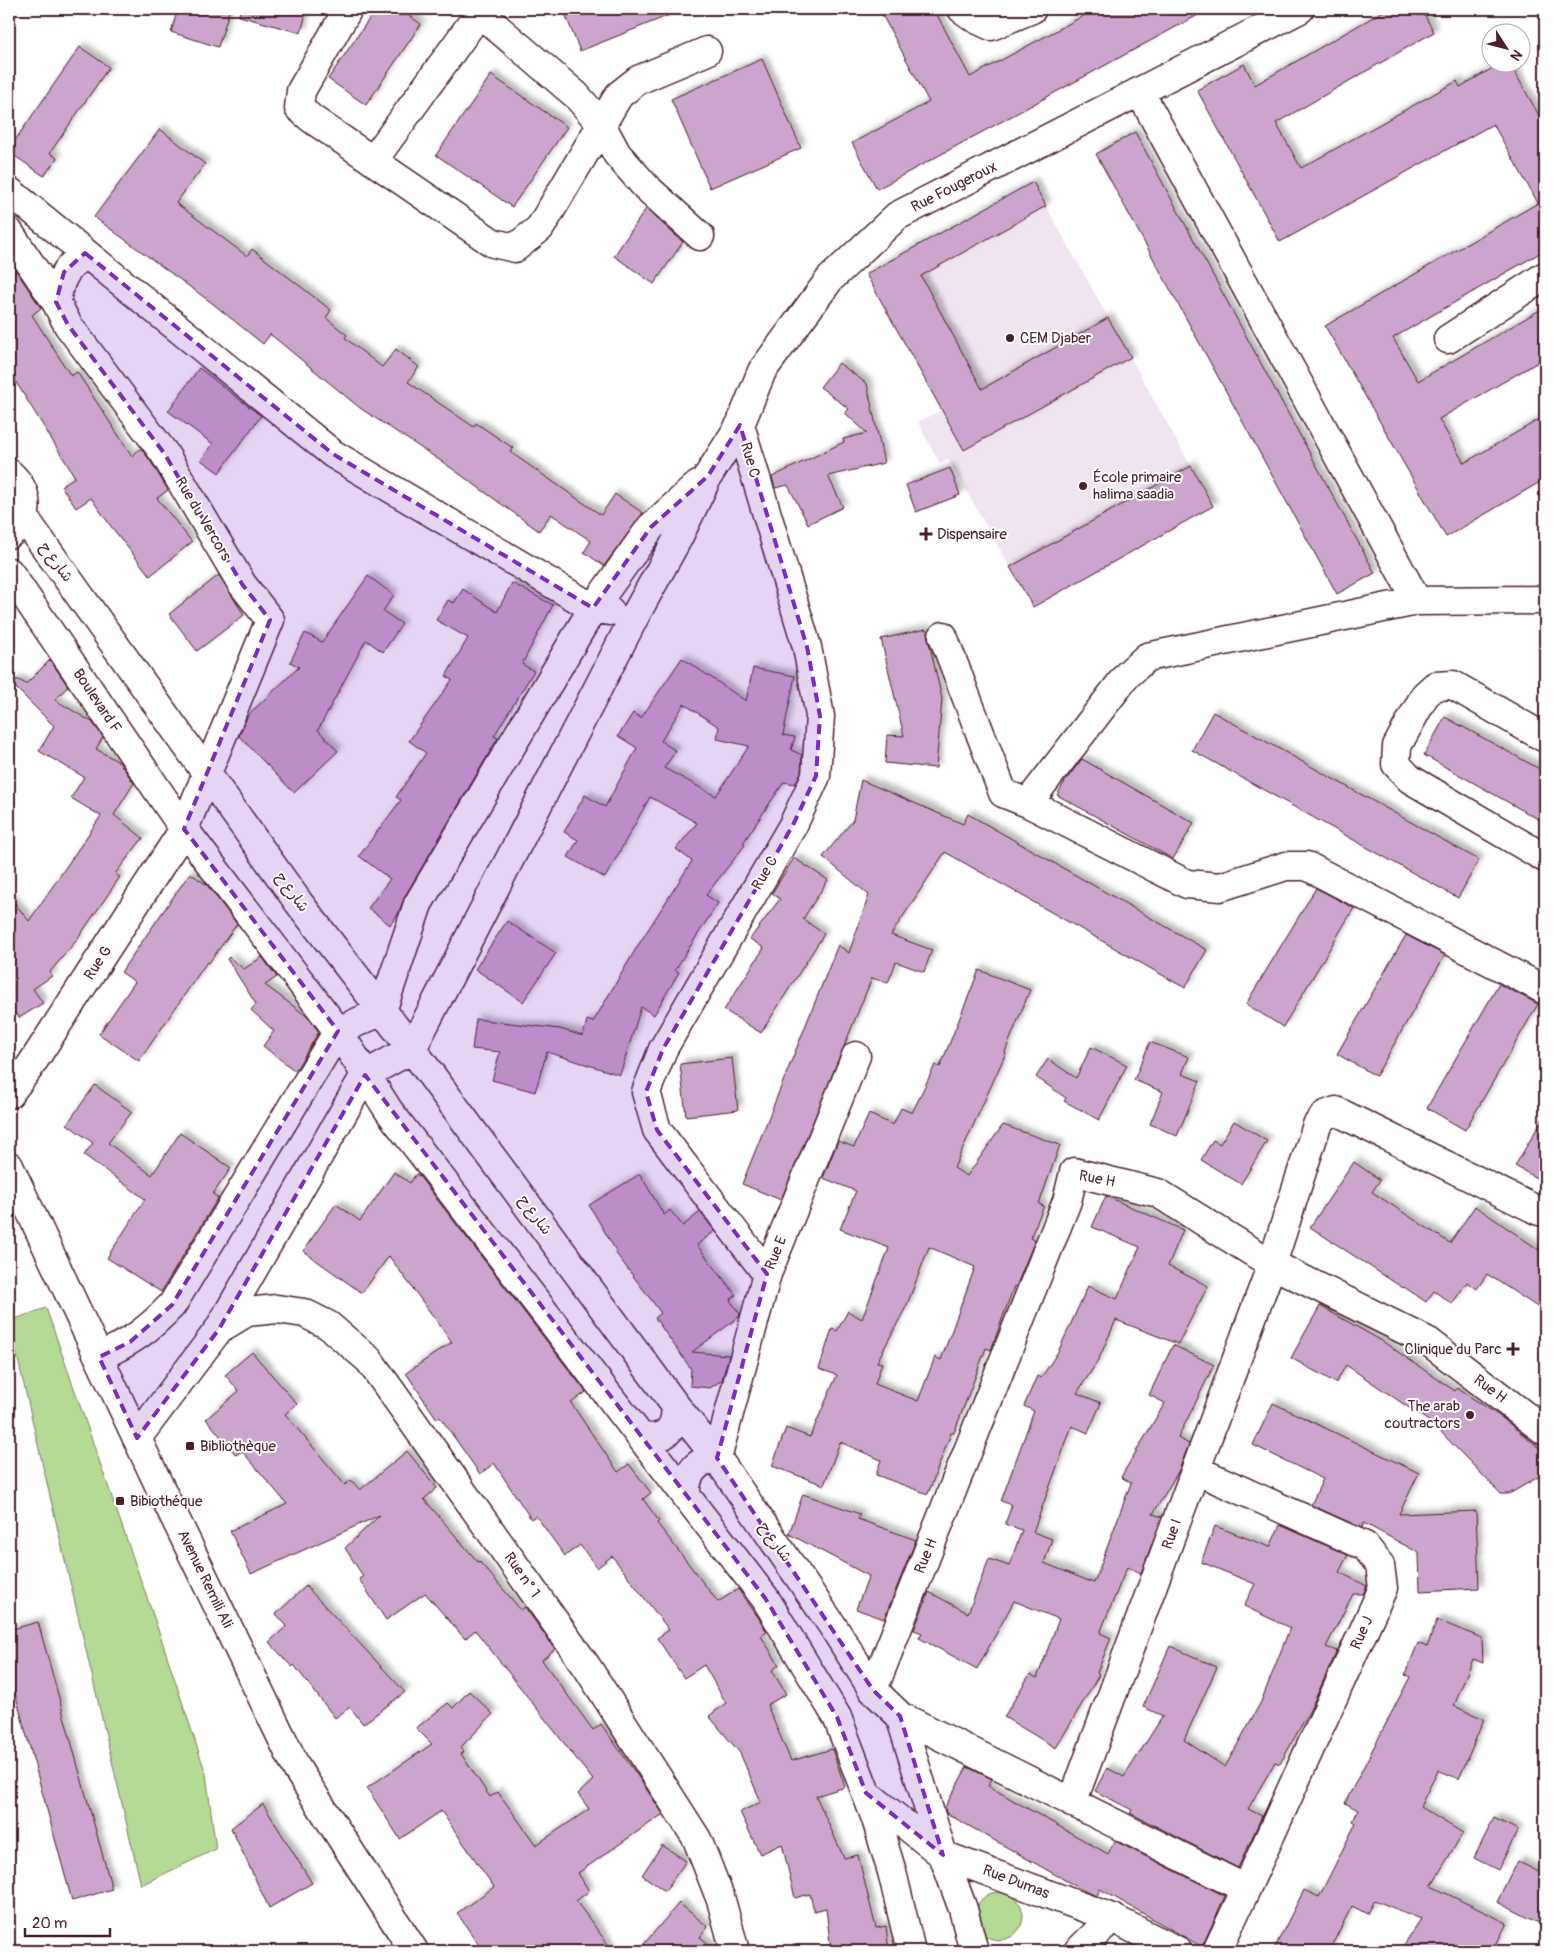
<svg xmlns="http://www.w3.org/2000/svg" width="1554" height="1960" font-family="Pangolin,'Playpen Sans Arabic',sans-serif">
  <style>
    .built { fill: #f0e4f0 }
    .green { fill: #b4da95; stroke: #7f7c60 }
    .building { fill: #cca5cc; stroke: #4a1f2b; fill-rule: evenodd; filter: url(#shadow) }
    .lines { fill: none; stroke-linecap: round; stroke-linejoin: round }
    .minor-casing { stroke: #4a1f2b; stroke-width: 31 }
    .major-casing { stroke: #4a1f2b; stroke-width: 31 }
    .minor { stroke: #fff; stroke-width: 28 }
    .major { stroke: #fff; stroke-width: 28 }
    .marked { fill: #7b2cbf; fill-opacity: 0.2; stroke: #7b2cbf; stroke-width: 4; stroke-dasharray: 10 6; stroke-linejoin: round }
    .poi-dot { fill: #4a1f2b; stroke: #fff; stroke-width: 2 }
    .labels { text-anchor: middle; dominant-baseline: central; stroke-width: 4; stroke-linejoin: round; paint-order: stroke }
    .street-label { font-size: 15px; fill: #4a1f2b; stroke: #fff }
    .poi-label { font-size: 15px; fill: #4a1f2b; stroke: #fff; text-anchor: start }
  </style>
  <defs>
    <filter id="shadow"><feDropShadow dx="4.5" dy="-4.5" stdDeviation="2.5" flood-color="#0004"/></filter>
  </defs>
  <rect width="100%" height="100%" fill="#fff"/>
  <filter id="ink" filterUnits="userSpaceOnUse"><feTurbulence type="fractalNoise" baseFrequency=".02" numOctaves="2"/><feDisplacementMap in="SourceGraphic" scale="10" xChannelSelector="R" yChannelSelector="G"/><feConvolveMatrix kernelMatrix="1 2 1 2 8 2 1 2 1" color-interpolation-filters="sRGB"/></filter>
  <g filter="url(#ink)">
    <path class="built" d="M 1046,206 L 1213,506 L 1033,607 L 948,459 L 940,464 L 918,422 L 941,410 L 866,274 L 908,252 L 921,276 Z"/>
    <path class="green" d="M 46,1308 L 161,1638 L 206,1774 L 216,1849 L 141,1885 L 9,1321 Z
      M975 1916a24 24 0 1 1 48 0a24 24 0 1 1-48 0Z"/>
    <path class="building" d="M 178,9 L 230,9 L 218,47 L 171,32 Z
      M 240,9 L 307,9 L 301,33 L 239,16 Z
      M 376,9 L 399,9 L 421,24 L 366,105 L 328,79 Z
      M 563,9 L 682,9 L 682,10 L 580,51 Z
      M 879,9 L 934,9 L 970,77 L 1096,9 L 1209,9 L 877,189 L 852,143 L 929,102 Z
      M 1387,9 L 1421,9 L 1434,32 L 1276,123 L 1301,168 L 1457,81 L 1460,87 L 1503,62 L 1509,62 L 1545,126 L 1545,250 L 1393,338 L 1418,381 L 1545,307 L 1545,358 L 1439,419 L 1464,463 L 1545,416 L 1545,479 L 1446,537 L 1325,326 L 1538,203 L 1493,124 L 1280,242 L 1197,90 L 1244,64 L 1255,85 Z
      M 80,47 L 109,67 L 50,153 L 57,158 L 44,176 L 9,152 L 9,149 Z
      M 762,59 L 801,148 L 710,188 L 671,99 Z
      M 491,75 L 567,127 L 512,207 L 436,155 Z
      M 160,129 L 205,164 L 176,203 L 247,256 L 252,249 L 331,310 L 326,318 L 347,335 L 345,338 L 382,367 L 396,349 L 419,367 L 408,382 L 474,427 L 476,423 L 513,448 L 510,452 L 601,515 L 615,494 L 643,513 L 604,566 L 584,552 L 591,541 L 551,514 L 539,531 L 447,465 L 360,408 L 270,334 L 263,344 L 212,303 L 94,217 Z
      M 1135,132 L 1375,573 L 1337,594 L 1096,154 Z
      M 1033,182 L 1046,206 L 921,276 L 982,389 L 1108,318 L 1131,357 L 964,450 L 866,274 Z
      M 646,209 L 683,242 L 654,284 L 614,256 Z
      M 9,260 L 41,308 L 32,315 L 71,376 L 77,372 L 132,456 L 141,448 L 151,462 L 168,490 L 157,498 L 192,542 L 150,576 L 110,525 L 91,498 L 76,508 L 61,486 L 75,477 L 9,371 Z
      M 839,363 L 867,384 L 884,463 L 828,476 L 843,507 L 808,524 L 788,485 L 775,488 L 772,477 L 844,442 L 843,439 L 867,433 L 845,413 L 849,409 L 820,387 Z
      M 199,368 L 261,416 L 219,473 L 201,460 L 213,444 L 168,411 Z
      M 1191,466 L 1213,506 L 1033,607 L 1010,567 Z
      M 950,468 L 960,495 L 916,512 L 906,485 Z
      M 219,575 L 244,615 L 197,651 L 169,614 Z
      M 368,576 L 394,595 L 383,611 L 402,624 L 383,652 L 366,640 L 318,730 L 338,751 L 294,793 L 239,736 L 248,715 L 299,667 L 290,662 L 305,633 L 322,642 Z
      M 512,583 L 553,605 L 522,664 L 534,671 L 494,736 L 498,738 L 405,896 L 398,914 L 390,925 L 368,908 L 390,879 L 359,856 L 401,800 L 396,797 L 426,753 L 409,741 L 452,680 L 446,676 L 468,638 L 436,620 L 448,600 L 454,603 L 463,589 L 497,612 Z
      M 926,629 L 942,699 L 936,768 L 885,763 L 887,735 L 904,736 L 881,639 Z
      M 682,658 L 746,701 L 753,668 L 795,676 L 783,735 L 795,737 L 791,750 L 802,755 L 801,772 L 795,784 L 784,782 L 743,843 L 745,845 L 706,895 L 718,903 L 675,970 L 679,972 L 654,1015 L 641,1007 L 620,1075 L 547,1052 L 535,1092 L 492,1080 L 500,1052 L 472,1049 L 476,1019 L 560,1029 L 583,1036 L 587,1020 L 593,1022 L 637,947 L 692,861 L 676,849 L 697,823 L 650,797 L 605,878 L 568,857 L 578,840 L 564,832 L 585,795 L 605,807 L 637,748 L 618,736 L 633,713 L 641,718 ZM 684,704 L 719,727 L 717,739 L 749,746 L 716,796 L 664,768 L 676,751 L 661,741 Z
      M 50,660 L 68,686 L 55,700 L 92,722 L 103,737 L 96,749 L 119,762 L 134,783 L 114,815 L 143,838 L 115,874 L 120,877 L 76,941 L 50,972 L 52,976 L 33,989 L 43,1003 L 19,1018 L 10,1005 L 9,1006 L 9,896 L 29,921 L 101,816 L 71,798 L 84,777 L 39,751 L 54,726 L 13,685 L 17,679 L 26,684 Z
      M 1213,712 L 1479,860 L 1458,898 L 1192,750 Z
      M 1445,717 L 1545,772 L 1545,823 L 1424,755 Z
      M 1082,759 L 1194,823 L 1173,859 L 1057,795 L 1066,780 Z
      M 861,780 L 963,824 L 968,814 L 1207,950 L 1185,988 L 945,852 L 891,935 L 932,950 L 924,972 L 896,962 L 888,983 L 872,978 L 781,1200 L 742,1184 L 838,945 L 849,953 L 869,895 L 823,857 L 853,820 Z
      M 794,858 L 828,880 L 803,919 L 824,934 L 761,1033 L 724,1010 L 764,948 L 750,939 L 780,899 L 772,893 Z
      M 190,873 L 207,885 L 237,924 L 209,963 L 207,962 L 139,1061 L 99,1034 L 135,982 L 121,972 Z
      M 1316,888 L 1354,908 L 1283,1027 L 1246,1004 Z
      M 507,921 L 556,953 L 523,1002 L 475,969 Z
      M 1406,935 L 1445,955 L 1376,1076 L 1337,1054 Z
      M 229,957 L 244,969 L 262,957 L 277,977 L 265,985 L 308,1017 L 319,1032 L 295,1071 L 263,1046 L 274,1031 L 251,1010 L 256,1004 L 227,959 Z
      M 979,970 L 1030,990 L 1005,1052 L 1006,1053 L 954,1168 L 967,1176 L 1003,1125 L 1060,1145 L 1039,1204 L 1044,1206 L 1030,1238 L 1035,1240 L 1016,1287 L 1014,1286 L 991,1350 L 986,1348 L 954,1433 L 951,1433 L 928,1494 L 876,1475 L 881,1460 L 840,1442 L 824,1485 L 772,1466 L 786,1428 L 810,1437 L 837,1375 L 819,1369 L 832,1329 L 837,1331 L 848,1311 L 862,1319 L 889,1248 L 840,1229 L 856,1191 L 823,1178 L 838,1141 L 854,1147 L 869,1114 L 893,1125 L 901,1108 L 912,1113 L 935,1065 L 940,1067 ZM 929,1247 L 975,1267 L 941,1360 L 935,1357 L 918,1401 L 875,1384 L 882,1363 L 877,1362 L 907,1305 Z
      M 1499,984 L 1538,1004 L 1465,1130 L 1427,1108 Z
      M 1150,1042 L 1189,1057 L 1182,1074 L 1200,1081 L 1177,1136 L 1150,1124 L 1163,1092 L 1134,1080 Z
      M 1091,1047 L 1127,1065 L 1099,1120 L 1064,1101 L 1066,1098 L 1036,1077 L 1048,1059 L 1076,1078 Z
      M 732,1058 L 738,1110 L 686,1116 L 680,1064 Z
      M 95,1085 L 132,1112 L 108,1143 L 152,1175 L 180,1133 L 231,1168 L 213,1194 L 218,1198 L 161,1292 L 107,1258 L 145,1199 L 84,1155 L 93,1143 L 67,1124 Z
      M 1545,1115 L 1545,1183 L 1515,1166 Z
      M 1234,1121 L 1267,1141 L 1241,1184 L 1201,1160 L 1213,1140 L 1220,1144 Z
      M 1354,1162 L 1380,1180 L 1372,1192 L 1450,1243 L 1475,1206 L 1545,1254 L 1545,1312 L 1487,1274 L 1477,1289 L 1467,1282 L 1452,1304 L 1434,1291 L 1426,1302 L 1404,1287 L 1403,1288 L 1310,1227 Z
      M 394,1172 L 410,1183 L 416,1174 L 419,1176 L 586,1392 L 571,1403 L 618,1472 L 629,1464 L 651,1493 L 643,1499 L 659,1521 L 657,1523 L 718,1602 L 738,1589 L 758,1617 L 767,1632 L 761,1636 L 779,1665 L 772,1670 L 786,1694 L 767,1705 L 791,1761 L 832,1749 L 845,1787 L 816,1796 L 844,1858 L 858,1855 L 876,1928 L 886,1926 L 889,1951 L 831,1951 L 826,1908 L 814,1911 L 810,1894 L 795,1898 L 782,1844 L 760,1854 L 740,1812 L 761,1802 L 740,1753 L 709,1716 L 726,1703 L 704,1665 L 684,1678 L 657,1638 L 669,1630 L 612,1556 L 597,1568 L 580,1545 L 565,1556 L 536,1516 L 531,1519 L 494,1463 L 480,1474 L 440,1417 L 437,1419 L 406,1373 L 452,1342 L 389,1256 L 362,1293 L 303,1251 L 336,1204 L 360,1221 Z
      M 640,1174 L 664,1215 L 670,1210 L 683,1226 L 700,1212 L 715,1231 L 697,1245 L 736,1295 L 730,1300 L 740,1314 L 739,1317 L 692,1352 L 729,1355 L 722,1380 L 710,1388 L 690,1386 L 691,1369 L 655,1318 L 661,1313 L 615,1252 L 616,1251 L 589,1205 Z
      M 1106,1196 L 1183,1230 L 1168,1266 L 1208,1286 L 1178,1344 L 1116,1320 L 1098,1361 L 1077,1393 L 1101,1403 L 1088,1433 L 1072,1426 L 1033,1532 L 1052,1539 L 1044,1563 L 1094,1583 L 1131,1483 L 1121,1477 L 1165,1403 L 1149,1395 L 1173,1345 L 1214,1365 L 1178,1438 L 1189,1444 L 1179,1470 L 1153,1514 L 1162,1517 L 1141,1573 L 1127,1567 L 1100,1633 L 1111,1638 L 1097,1673 L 1099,1675 L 1056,1748 L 1004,1717 L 1030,1674 L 1037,1678 L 1059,1619 L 1014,1601 L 977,1669 L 919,1638 L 922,1633 L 914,1630 L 929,1592 L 968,1613 L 989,1559 L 1009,1566 L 1022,1530 L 1005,1524 L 1012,1505 L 1001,1501 L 1034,1411 L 1024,1406 L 1037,1376 L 1041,1378 L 1058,1352 L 1088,1286 L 1117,1299 L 1140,1247 L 1092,1227 Z
      M 1320,1306 L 1382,1341 L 1455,1391 L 1457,1388 L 1501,1417 L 1545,1452 L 1545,1473 L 1509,1494 L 1501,1494 L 1433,1424 L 1346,1365 L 1336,1383 L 1291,1358 Z
      M 252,1352 L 297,1404 L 285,1414 L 345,1485 L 351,1480 L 360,1490 L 407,1451 L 437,1488 L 424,1499 L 478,1562 L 479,1561 L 521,1610 L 525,1607 L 555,1649 L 542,1660 L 593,1730 L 601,1724 L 637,1775 L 663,1814 L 578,1873 L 589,1891 L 576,1901 L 613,1951 L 483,1951 L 457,1913 L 494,1887 L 441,1811 L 400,1839 L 367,1788 L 432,1744 L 416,1728 L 448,1703 L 453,1708 L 469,1691 L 493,1714 L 461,1747 L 464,1752 L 461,1754 L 490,1797 L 498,1792 L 536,1845 L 589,1809 L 578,1794 L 593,1780 L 475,1630 L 465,1639 L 425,1593 L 386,1620 L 359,1579 L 363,1576 L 345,1548 L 380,1515 L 251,1574 L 230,1531 L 287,1504 L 242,1451 L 236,1455 L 206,1419 L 239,1391 L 225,1375 Z
      M 1273,1403 L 1419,1473 L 1399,1514 L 1476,1511 L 1479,1588 L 1420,1591 L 1419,1553 L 1364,1523 L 1362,1528 L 1311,1505 L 1323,1479 L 1253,1445 Z
      M 803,1494 L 860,1514 L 858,1519 L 916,1540 L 884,1619 L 856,1609 L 869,1576 L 789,1534 Z
      M 1280,1525 L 1348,1555 L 1339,1572 L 1367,1586 L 1363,1594 L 1353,1594 L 1326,1647 L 1337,1651 L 1310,1710 L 1280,1764 L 1275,1762 L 1248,1809 L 1262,1816 L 1238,1868 L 1130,1813 L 1132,1810 L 1095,1791 L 1107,1768 L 1124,1777 L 1163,1716 L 1143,1707 L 1170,1646 L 1217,1667 L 1184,1740 L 1225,1767 L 1261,1702 L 1290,1628 L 1244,1606 L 1255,1584 L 1201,1562 L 1215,1526 L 1270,1547 Z
      M 306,1586 L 405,1692 L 363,1724 L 350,1707 L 335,1718 L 294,1665 L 292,1667 L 269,1642 L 287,1626 L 276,1614 Z
      M 1437,1620 L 1482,1638 L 1483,1663 L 1473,1659 L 1454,1706 L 1484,1719 L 1459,1779 L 1438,1770 L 1420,1807 L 1463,1833 L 1431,1886 L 1507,1923 L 1493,1951 L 1400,1951 L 1421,1919 L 1374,1900 L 1367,1914 L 1352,1906 L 1329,1951 L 1273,1951 L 1304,1890 L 1319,1897 L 1356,1823 L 1353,1821 L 1358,1810 L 1345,1803 L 1410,1677 L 1405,1675 L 1418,1643 L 1427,1647 Z
      M 38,1622 L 112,1889 L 72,1901 L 9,1671 L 9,1630 Z
      M 967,1767 L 992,1779 L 988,1786 L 1108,1854 L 1115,1841 L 1225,1896 L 1202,1947 L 1100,1889 L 1097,1896 L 1086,1892 L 946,1813 L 945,1807 Z
      M 263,1804 L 312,1883 L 269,1908 L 231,1828 Z
      M 1494,1818 L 1518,1830 L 1498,1870 L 1474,1858 Z
      M 662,1845 L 686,1861 L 665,1891 L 642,1875 Z
      M 1517,1861 L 1545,1875 L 1545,1926 L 1497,1902 Z
      M 679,1903 L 708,1927 L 700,1937 L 718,1951 L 638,1951 Z"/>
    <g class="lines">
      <defs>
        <path id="minor" d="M 348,9 L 301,91 L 299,108 L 312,119 L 493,243 L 515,248 L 540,228 L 619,95 L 638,80 L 707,51
          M 475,9 L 576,95 L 601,124 L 617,154 L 646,187 L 700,236
          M 962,9 L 976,19 L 991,26 L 1032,9
          M 1140,92 L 1417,601
          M 373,161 L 480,12
          M 9,191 L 333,454 L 593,608 L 610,611
          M 9,232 L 56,302 L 68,325 L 164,453 L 242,584 L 270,620 L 184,829 L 29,1068 L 9,1094
          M 56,302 C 60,278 66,268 85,253
          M 1448,339 L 1545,276
          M 740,425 L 807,647 L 820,716 L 816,776 L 793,825 L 663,1049 L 646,1092 L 657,1130 L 767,1274
          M 9,473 C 29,491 33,517 9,534
          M 23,516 L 299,903 L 412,1049 L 675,1405 L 717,1458 L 832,1625 L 873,1690 L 900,1716 L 943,1855 L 963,1909 L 974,1951
          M 9,572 L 184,829 L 338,1031 L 389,1111 L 765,1598 L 837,1717 L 876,1819 L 892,1872 L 911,1951
          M 1545,600 L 1417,601 L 1147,657 L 1127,675 L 1028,803 L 1187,884 L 1220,887 L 1286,866 L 1307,866 L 1545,990
          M 943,636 L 1003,793 L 1028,803
          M 1545,738 L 1453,685 L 1435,686 L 1425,695 L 1397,746 L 1396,764 L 1410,779 L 1545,858
          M 219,1329 L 247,1312 L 277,1309 L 304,1313 L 328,1325 L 369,1360 L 587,1667 L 697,1839 L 721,1900 L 735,1951
          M 99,1357 C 132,1341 146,1332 172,1305 L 338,1031 L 382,1011 L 418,904 L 593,608 L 651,527 L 698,485
          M 640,1436 C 663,1443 678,1429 675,1405
          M 137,1438 L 219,1329 L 365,1075 L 412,1049 L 636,614 L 678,538 L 708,476 L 740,425 L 762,371 L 830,279 L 897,216 L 1300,9
          M 1196,1470 L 1365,1546 L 1380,1565 L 1383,1588 L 1246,1889
          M 686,1494 C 685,1474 697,1460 717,1458 L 767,1274 L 856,1056
          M 873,1690 L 1067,1201 L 1074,1172 L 1158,1193 L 1272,1264 L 1429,1342 L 1545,1431
          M 900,1716 L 1246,1889 L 1217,1951
          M 867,1794 L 943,1855 L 1112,1918 L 1178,1951
          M 1072,1803 L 1272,1264 L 1317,1125 L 1325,1115 L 1336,1111 L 1539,1211 L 1545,1212
          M 1078,1951 L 1112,1918"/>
        <path id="major" d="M 9,1166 L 158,1483 L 297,1769 L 414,1951"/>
      </defs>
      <use href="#minor" class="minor-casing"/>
      <use href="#major" class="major-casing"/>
      <use href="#minor" class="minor"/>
      <use href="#major" class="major"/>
    </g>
  </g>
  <path class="marked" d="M 85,253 L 333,454 L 593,608 L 651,527 L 708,476 L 740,425 L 807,647 L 820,716 L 816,776 L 793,825 L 663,1049 L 646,1092 L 657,1130 L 767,1274 L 717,1458 L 873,1690 L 900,1716 L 943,1855 L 866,1793 L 837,1717 L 765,1598 L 365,1075 L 219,1329 L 137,1438 L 99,1357 L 130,1342 L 172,1305 L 338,1031 L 184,829 L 270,620 L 242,584 L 164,453 L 68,325 L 56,302 L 64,272 Z"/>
  <g class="poi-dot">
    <circle cx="1010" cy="338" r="5"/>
    <circle cx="1083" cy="486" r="5"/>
    <path d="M923.5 526.5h5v5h5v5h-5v5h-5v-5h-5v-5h5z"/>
    <path d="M1510.5 1341.5h5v5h5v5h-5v5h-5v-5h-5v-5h5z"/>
    <circle cx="1470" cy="1415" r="5"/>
    <rect x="185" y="1441" width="10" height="10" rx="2.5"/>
    <rect x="115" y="1496" width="10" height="10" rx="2.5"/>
  </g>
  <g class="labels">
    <g class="street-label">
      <text transform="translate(954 187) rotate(-27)">Rue Fougeroux</text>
      <text transform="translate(750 460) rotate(74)">Rue C</text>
      <text transform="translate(203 519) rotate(59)">Rue du Vercors</text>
      <text transform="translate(56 562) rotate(54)">شارع ح</text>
      <text transform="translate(97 701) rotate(56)">Boulevard F</text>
      <text transform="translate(765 873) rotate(-60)">Rue C</text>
      <text transform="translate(292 892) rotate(54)">شارع ح</text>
      <text transform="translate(98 963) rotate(-57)">Rue G</text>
      <text transform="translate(1097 1179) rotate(11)">Rue H</text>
      <text transform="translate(535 1215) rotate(54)">شارع ح</text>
      <text transform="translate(776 1253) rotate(-68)">Rue E</text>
      <text transform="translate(1490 1389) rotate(37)">Rue H</text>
      <text transform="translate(1172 1534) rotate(-70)">Rue I</text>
      <text transform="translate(775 1542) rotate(55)">شارع ح</text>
      <text transform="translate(926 1556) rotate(-68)">Rue H</text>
      <text transform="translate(522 1575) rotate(55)">Rue n° 1</text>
      <text transform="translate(205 1579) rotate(64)">Avenue Remili Ali</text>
      <text transform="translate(1362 1633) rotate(-66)">Rue J</text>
      <text transform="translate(1016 1882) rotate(21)">Rue Dumas</text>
    </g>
    <g class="poi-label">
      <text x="1020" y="338">CEM Djaber</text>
      <text x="1093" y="477">École primaire<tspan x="1093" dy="17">halima saadia</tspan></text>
      <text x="937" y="534">Dispensaire</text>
      <text x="1502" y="1349" text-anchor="end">Clinique du Parc</text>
      <text x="1460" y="1406" text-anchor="end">The arab<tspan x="1460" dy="17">coutractors</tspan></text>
      <text x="200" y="1446">Bibliothèque</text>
      <text x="130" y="1501">Bibiothéque</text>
    </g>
  </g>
  <rect width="1554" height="1960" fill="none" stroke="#fff" stroke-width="30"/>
  <rect x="15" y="15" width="1524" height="1930" fill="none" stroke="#4a1f2b" stroke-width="2" filter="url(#ink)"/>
  <g transform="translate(1506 48) rotate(126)"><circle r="24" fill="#ffffff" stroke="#b7a5aa"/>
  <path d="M0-4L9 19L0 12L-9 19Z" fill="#4a1f2b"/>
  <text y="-8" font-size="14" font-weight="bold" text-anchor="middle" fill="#4a1f2b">N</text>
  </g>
  <path d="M25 1928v8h85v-8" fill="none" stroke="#4a1f2b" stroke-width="2.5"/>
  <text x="32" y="1928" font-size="15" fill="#4a1f2b" stroke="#ffffff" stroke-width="4" paint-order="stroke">20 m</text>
</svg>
